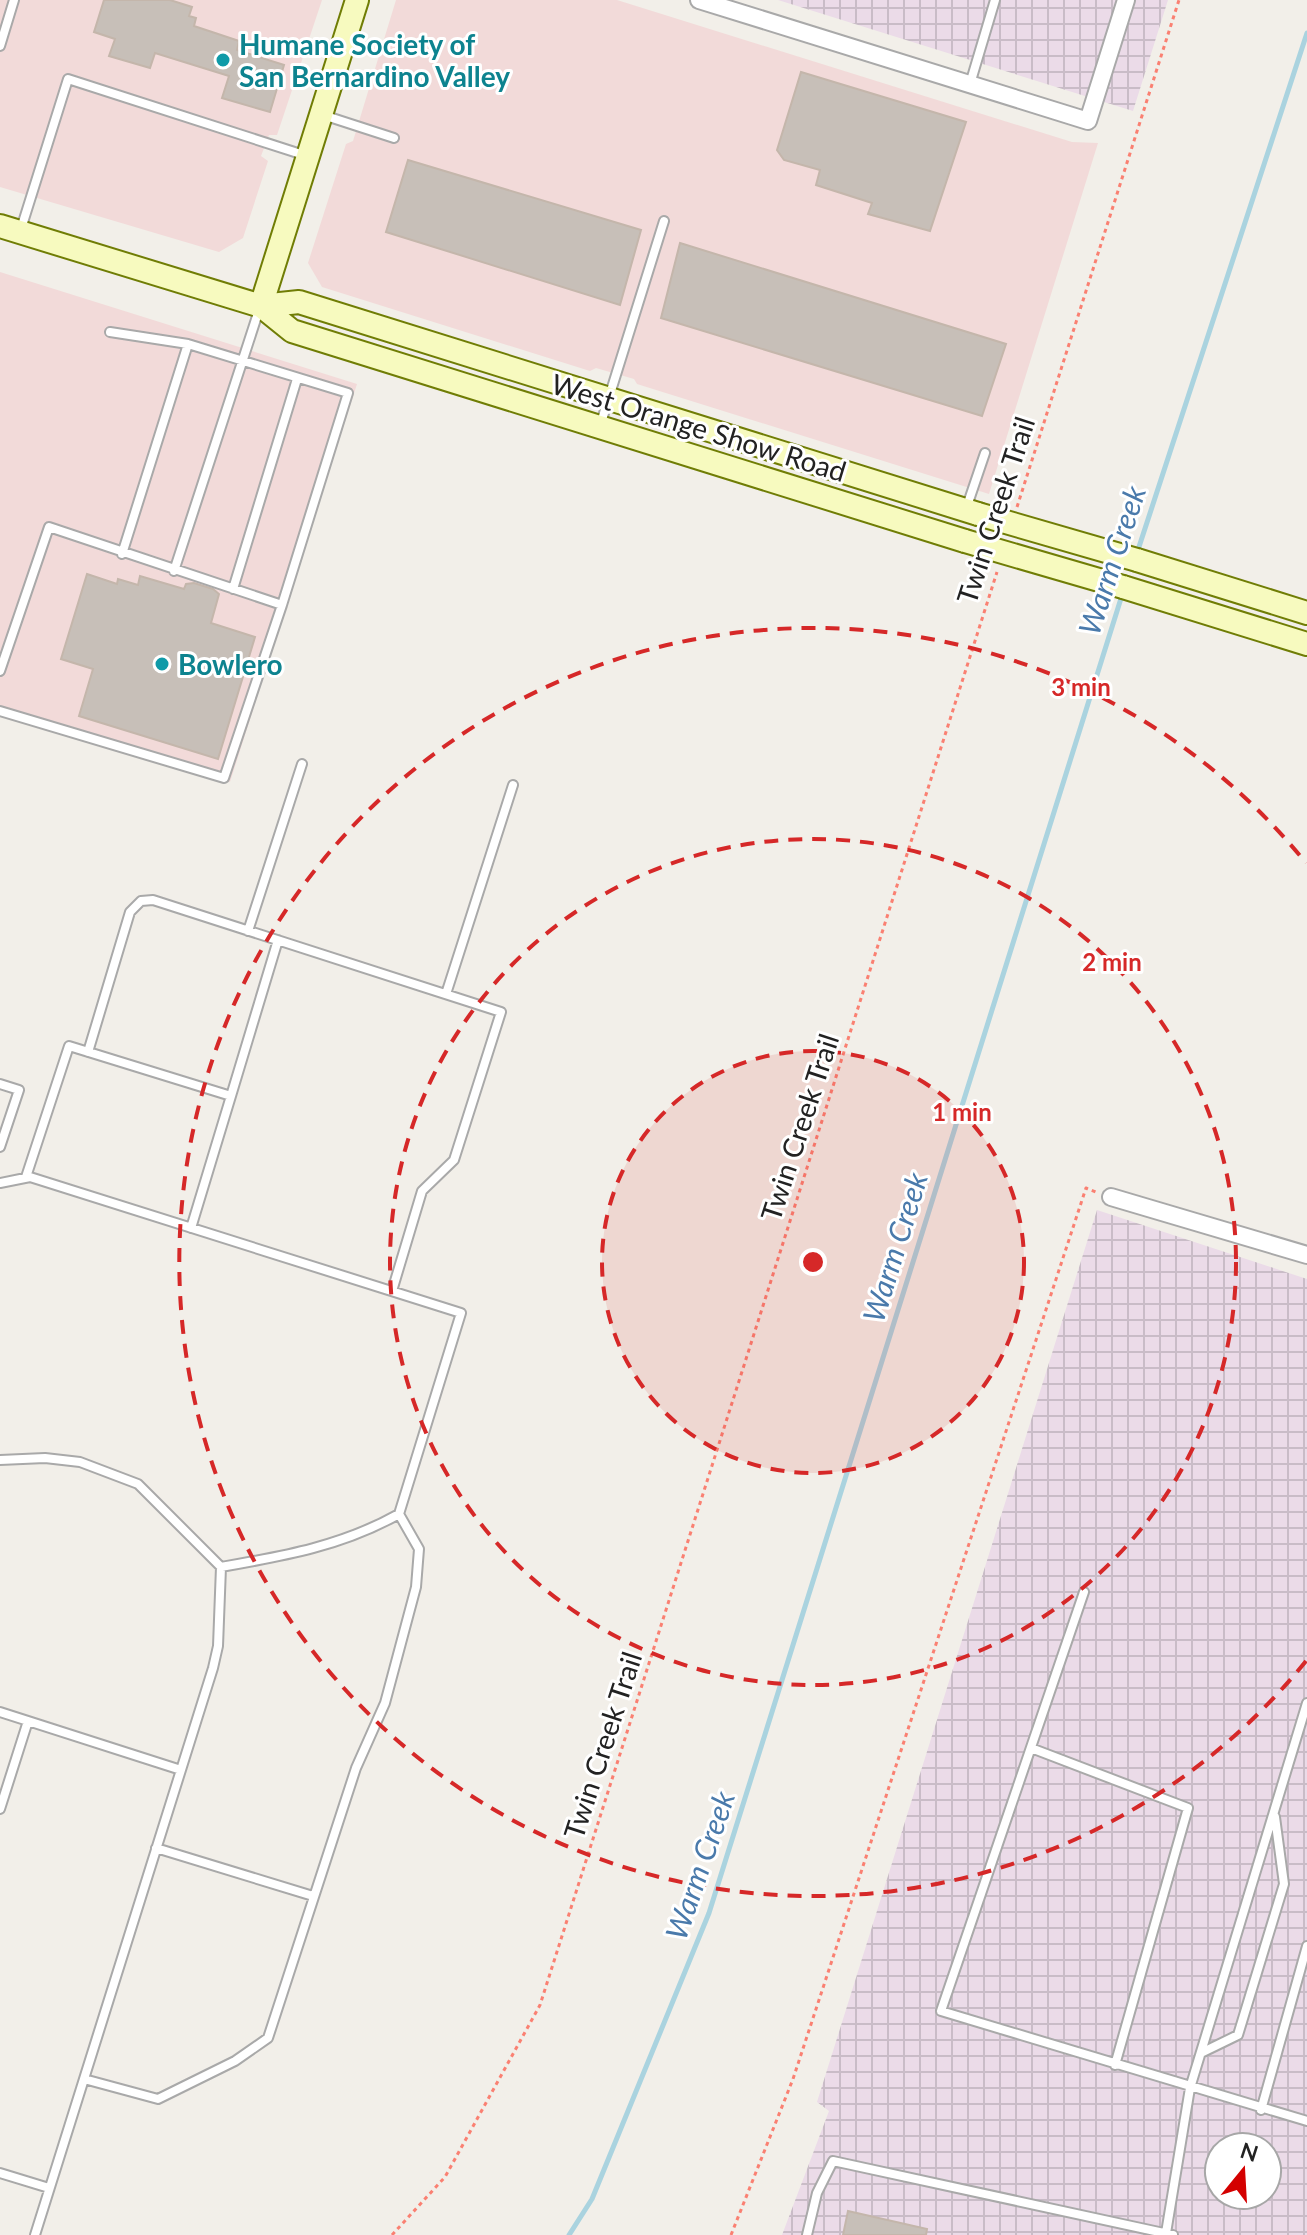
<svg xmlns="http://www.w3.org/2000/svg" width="1307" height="2235" font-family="Lato,sans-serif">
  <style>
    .commercial { fill: #f2dad9 }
    .industrial { fill: url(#industrial-grid); fill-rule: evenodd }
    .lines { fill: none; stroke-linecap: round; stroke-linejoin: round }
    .stream { stroke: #aad3df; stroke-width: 5 }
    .building { fill: #c7bfb8; stroke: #c4b6ab; stroke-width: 2 }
    .lane-casing { stroke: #a9a9a9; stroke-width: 12 }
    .street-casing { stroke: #a9a9a9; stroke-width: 20 }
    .secondary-casing { stroke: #707d05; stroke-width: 26 }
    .path { stroke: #fa8072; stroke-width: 3; stroke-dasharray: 4 4; stroke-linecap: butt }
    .lane { stroke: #fff; stroke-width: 8 }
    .street { stroke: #fff; stroke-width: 16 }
    .secondary { stroke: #f7fabf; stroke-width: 22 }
    .secondary-bridge-casing { stroke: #707d05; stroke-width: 26; stroke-linecap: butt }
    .secondary-bridge { stroke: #f7fabf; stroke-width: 22 }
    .ring { fill: none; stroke: #d62828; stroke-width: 4; stroke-dasharray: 14 10 }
    .culture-dot { fill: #0f9aa8; stroke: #fff; stroke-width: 3 }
    .labels { text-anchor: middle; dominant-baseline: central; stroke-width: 6; stroke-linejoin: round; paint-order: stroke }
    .culture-label { font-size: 28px; font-weight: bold; fill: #0d838f; stroke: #fff; text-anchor: start }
    .street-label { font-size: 28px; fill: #222; stroke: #fff }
    .water-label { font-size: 30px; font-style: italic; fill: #4a7aab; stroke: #fff }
    .centre { fill: #d62828; stroke: #fff; stroke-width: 4 }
    .ring-label { font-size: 24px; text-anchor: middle; font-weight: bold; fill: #d62828; stroke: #fff; stroke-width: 6; stroke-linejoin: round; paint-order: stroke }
  </style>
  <defs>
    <pattern id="industrial-grid" width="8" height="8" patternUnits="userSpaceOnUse" patternTransform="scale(2)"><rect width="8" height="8" fill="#ebdbe8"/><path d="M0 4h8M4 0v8" fill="none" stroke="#c9bcc7"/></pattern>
  </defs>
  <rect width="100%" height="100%" fill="#f2efe9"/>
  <path class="commercial" d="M 0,0 L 322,0 L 277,135 L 269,135 L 261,156 L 268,161 L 243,238 L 219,252 L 0,187 Z
    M 396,0 L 617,0 L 1072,142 L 1098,143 L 989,494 L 637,384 L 634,379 L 596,368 L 590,371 L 322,287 L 308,263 L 346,144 L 353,141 Z
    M 0,272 L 357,384 L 230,782 L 0,712 Z"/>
  <path class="industrial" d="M 778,0 L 1168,0 L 1133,111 Z
    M 1097,1210 L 1307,1279 L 1307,2235 L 782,2235 L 829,2111 L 817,2102 ZM 1219,2147 L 1267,2147 L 1267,2195 L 1219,2195 Z"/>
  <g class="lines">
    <path class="stream" d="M 1137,553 L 1307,33
      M 569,2235 L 592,2199 L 709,1913 L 1123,592"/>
  </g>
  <path class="building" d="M 104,0 L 170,0 L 192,7 L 189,16 L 196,18 L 194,26 L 239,41 L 237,50 L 284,65 L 270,112 L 222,98 L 229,76 L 155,53 L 150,68 L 109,56 L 115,39 L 94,32 Z
    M 801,72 L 966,122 L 930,231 L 868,214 L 872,203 L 816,185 L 820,170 L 784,160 L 777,150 Z
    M 408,160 L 641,230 L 620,305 L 386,232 Z
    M 680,243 L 1006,344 L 982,416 L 661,318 Z
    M 87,574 L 117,584 L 118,579 L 138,585 L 140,576 L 184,589 L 186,584 L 194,583 L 213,589 L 219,594 L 211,623 L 255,637 L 218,759 L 79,716 L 93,669 L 61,659 Z
    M 848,2211 L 927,2229 L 926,2235 L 843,2235 Z"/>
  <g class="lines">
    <defs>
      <path id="lane" d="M 0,46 L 14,0
        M 970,84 L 995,0
        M 323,115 L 394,138
        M 20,232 L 68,79 L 307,156
        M 600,426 L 664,221
        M 966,509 L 985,453
        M 122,554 L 188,344
        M 174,571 L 259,310
        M 233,589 L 297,379
        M 0,671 L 49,527 L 282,605 L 348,393 L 188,344 L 110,332
        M 0,711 L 224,778 L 282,605
        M 248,931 L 302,764
        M 446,994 L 513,785
        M 88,1052 L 130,912 L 141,901 L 153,900 L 501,1012 L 454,1160 L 422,1191 L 392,1291
        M 0,1084 L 19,1090 L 0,1147
        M 231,1096 L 278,940
        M 26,1177 L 69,1046 L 231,1096 L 191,1228
        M 0,1183 L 30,1177 L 461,1313 L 399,1514 C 342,1546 284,1556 221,1567
        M 0,1460 L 45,1458 L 80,1462 L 138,1484 L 221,1567 L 218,1646 L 213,1668 L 35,2235
        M 1084,1592 L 941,2011 L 1307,2121
        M 0,1712 L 181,1770
        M 1031,1748 L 1188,1808 L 1115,2065
        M 0,1809 L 28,1721
        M 156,1848 L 313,1896
        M 1201,2053 L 1238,2035 L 1284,1884 L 1275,1817
        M 84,2079 L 158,2099 L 235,2061 L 268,2038 L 356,1768 L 385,1703 L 416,1587 L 419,1549 L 399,1514
        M 1261,2110 L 1307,1946
        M 0,2173 L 49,2188
        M 1166,2233 L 1190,2088 L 1307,1703
        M 807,2235 L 817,2193 L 833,2161 L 1173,2235"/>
      <path id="street" d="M 699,0 L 1088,121 L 1126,0
        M 1111,1197 L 1307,1255"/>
      <path id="secondary" d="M 0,226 L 261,306 L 292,331 L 965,541
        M 261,306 L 299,302 L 978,514
        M 261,306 L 357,0
        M 1137,560 L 1307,613
        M 1123,587 L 1307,644"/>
    </defs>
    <use href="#lane" class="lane-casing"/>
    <use href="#street" class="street-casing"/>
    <use href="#secondary" class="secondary-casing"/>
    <path class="path" d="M 1017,507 L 1179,0
      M 392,2235 L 445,2177 L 540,2005 L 997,572
      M 731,2235 L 793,2079 L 1086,1188 L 1096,1192"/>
    <use href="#lane" class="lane"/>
    <use href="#street" class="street"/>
    <use href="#secondary" class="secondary"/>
    <defs>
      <path id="secondary-bridge" d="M 978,514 L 1137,560
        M 965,541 L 1123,587"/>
    </defs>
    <use href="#secondary-bridge" class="secondary-bridge-casing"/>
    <use href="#secondary-bridge" class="secondary-bridge"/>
  </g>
  <circle cx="813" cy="1262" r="211" fill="#d62828" fill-opacity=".12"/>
  <g class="ring">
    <circle cx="813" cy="1262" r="211"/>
    <circle cx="813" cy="1262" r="423"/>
    <path d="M1306 1661A634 634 0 1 1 1306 863"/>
  </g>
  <g class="culture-dot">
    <circle cx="223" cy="60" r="8"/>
    <circle cx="162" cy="664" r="8"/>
  </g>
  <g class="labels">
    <g class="culture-label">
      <text x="239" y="44">Humane Society of<tspan x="239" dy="32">San Bernardino Valley</tspan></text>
      <text x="178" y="664">Bowlero</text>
    </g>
    <g class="street-label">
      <text transform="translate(699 427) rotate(17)">West Orange Show Road</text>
      <text transform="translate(995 510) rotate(-72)">Twin Creek Trail</text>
      <text transform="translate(799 1127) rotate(-72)">Twin Creek Trail</text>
      <text transform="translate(602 1745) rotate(-72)">Twin Creek Trail</text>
    </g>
    <g class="water-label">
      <text transform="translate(1111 560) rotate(-72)">Warm Creek</text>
      <text transform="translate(894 1247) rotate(-73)">Warm Creek</text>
      <text transform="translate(699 1865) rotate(-71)">Warm Creek</text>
    </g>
  </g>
  <circle cx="813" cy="1262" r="12" class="centre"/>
  <g class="ring-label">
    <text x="1081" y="696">3 min</text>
    <text x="1112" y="971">2 min</text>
    <text x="962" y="1121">1 min</text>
  </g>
  <g transform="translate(1243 2171) rotate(18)"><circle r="38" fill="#ffffff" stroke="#a7a7a7" stroke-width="2"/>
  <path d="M0-6L14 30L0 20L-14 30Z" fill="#d40000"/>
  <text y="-12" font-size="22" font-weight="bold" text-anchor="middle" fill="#222222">N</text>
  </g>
</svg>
